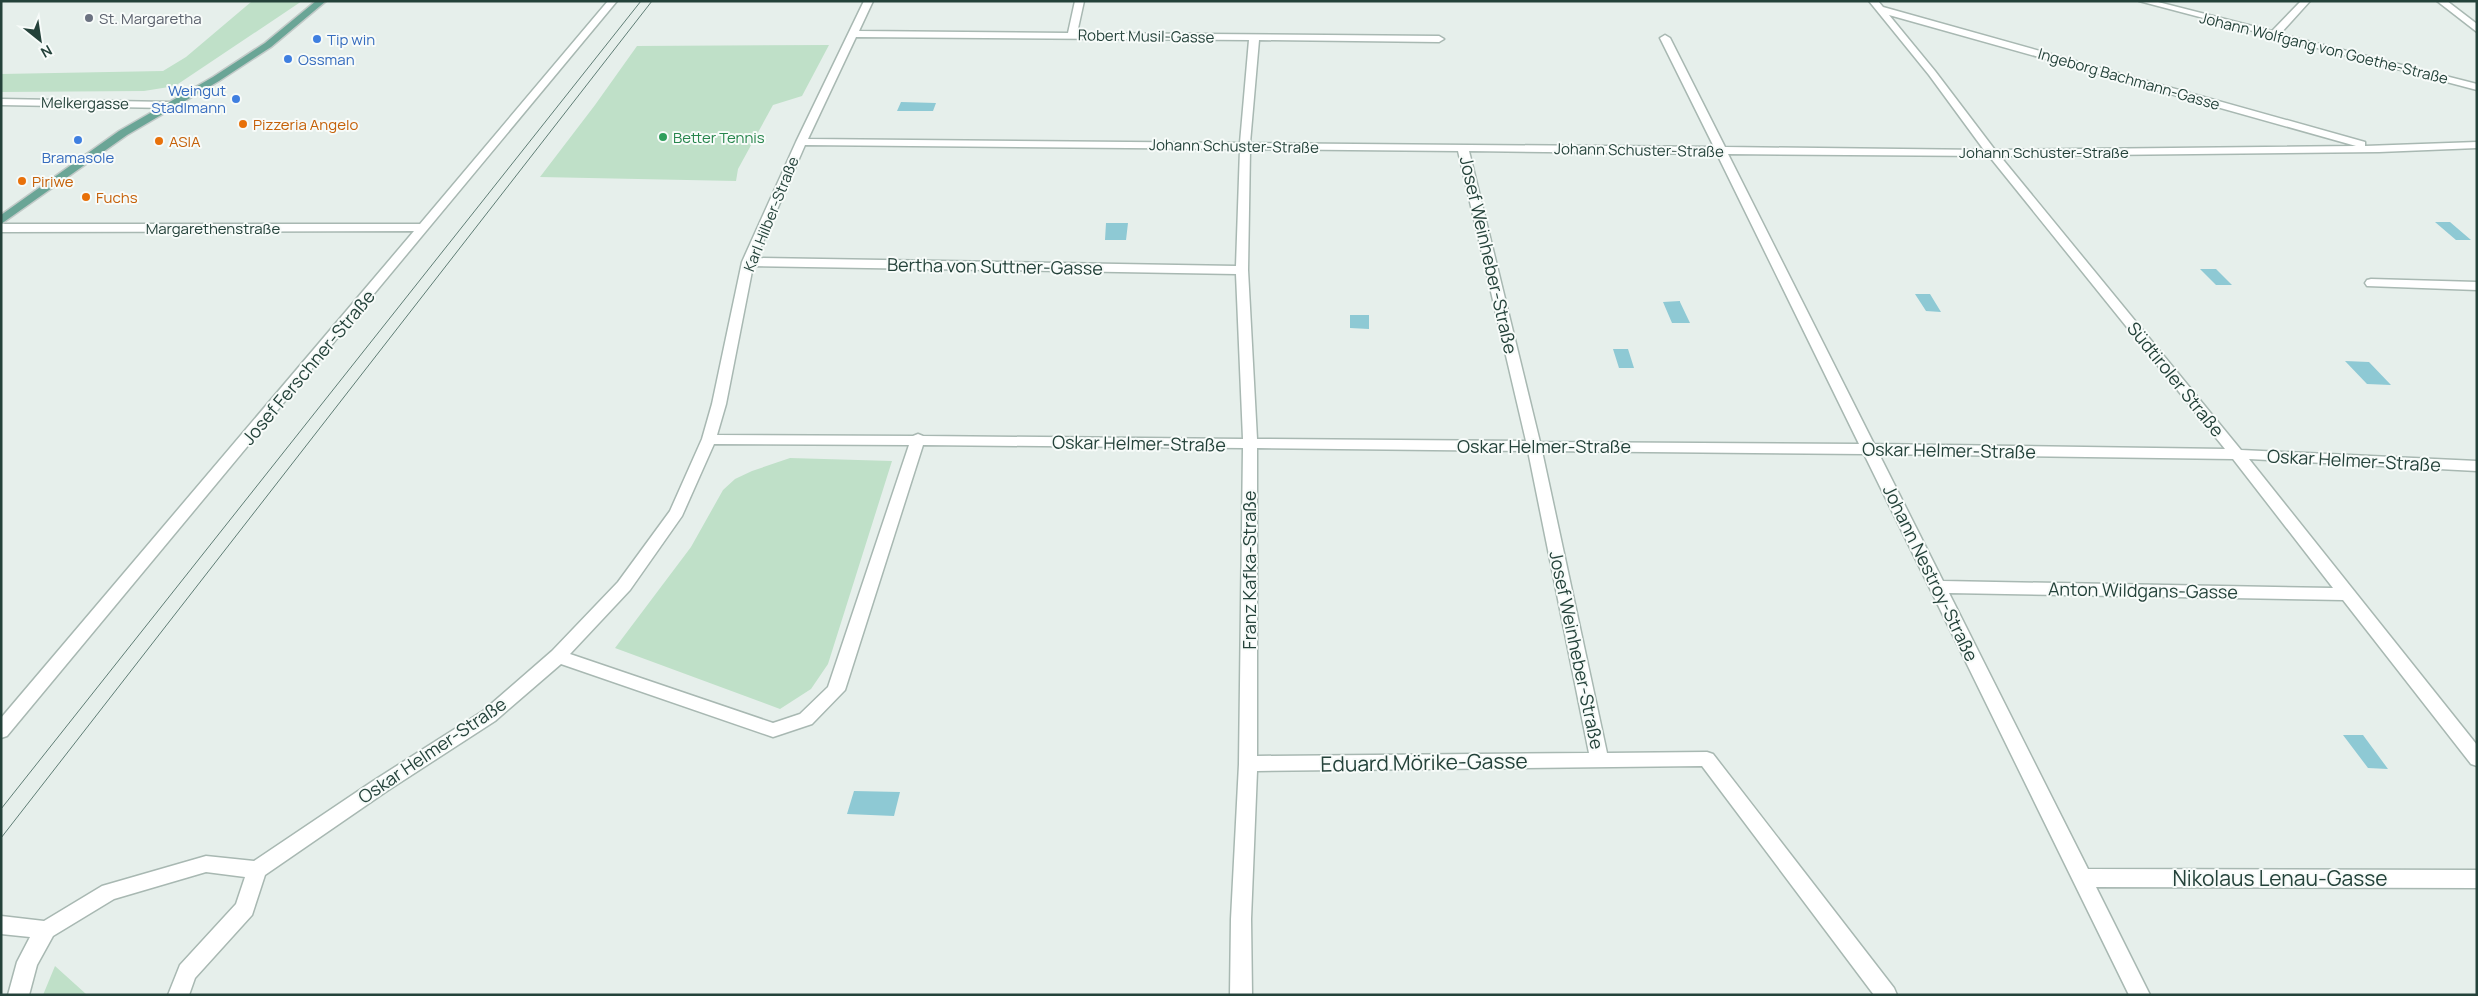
<svg xmlns="http://www.w3.org/2000/svg" width="2478" height="996" font-family="Manrope,sans-serif">
  <style>
    .green { fill: #bfe0c8 }
    .water { fill: #8ec9d4 }
    .lines { fill: none; stroke-linecap: round; stroke-linejoin: round }
    .minor-casing { stroke: #a8b8b2; stroke-width: 3 }
    .primary-casing { stroke: #c2cac8; stroke-width: 3 }
    .minor { fill: #fff; fill-rule: evenodd }
    .primary { fill: #6aa596; fill-rule: evenodd }
    .tram { stroke: #5f7d75; stroke-width: 1 }
    .worship-dot { fill: #6b7280; stroke: #f7fbf9; stroke-width: 2 }
    .shop-dot { fill: #3f7fe0; stroke: #f7fbf9; stroke-width: 2 }
    .food-dot { fill: #e8710a; stroke: #f7fbf9; stroke-width: 2 }
    .leisure-dot { fill: #2e9e5b; stroke: #f7fbf9; stroke-width: 2 }
    .labels { text-anchor: middle; dominant-baseline: central; stroke-width: 4; stroke-linejoin: round; paint-order: stroke }
    .far-worship-label { font-size: 15px; fill: #5b616d; stroke: #f7fbf9; text-anchor: start }
    .far-street-label { font-size: 15px; fill: #24423a; stroke: #f7fbf9 }
    .far-shop-label { font-size: 15px; fill: #366cbe; stroke: #f7fbf9; text-anchor: start }
    .far-food-label { font-size: 15px; fill: #c56008; stroke: #f7fbf9; text-anchor: start }
    .far-leisure-label { font-size: 15px; fill: #27864d; stroke: #f7fbf9; text-anchor: start }
    .street-label { font-size: 18px; fill: #24423a; stroke: #f7fbf9 }
    .near-street-label { font-size: 21px; fill: #24423a; stroke: #f7fbf9 }
  </style>
  <rect width="100%" height="100%" fill="#e6efeb"/>
  <path class="green" d="M 302,1 L 175,86 L 144,91 L 1,92 L 1,74 L 163,71 L 186,57 L 251,2 Z
    M 829,45 L 802,96 L 773,105 L 738,169 L 736,181 L 540,177 L 595,105 L 637,46 Z
    M 790,458 L 892,461 L 828,664 L 811,689 L 780,709 L 615,648 L 691,547 L 723,490 L 735,479 L 752,471 Z
    M 55,966 L 86,994 L 87,995 L 43,995 Z"/>
  <path class="water" d="M 901,102 L 936,103 L 933,111 L 897,111 Z
    M 2435,222 L 2450,222 L 2471,240 L 2456,240 Z
    M 1106,223 L 1128,223 L 1126,240 L 1105,240 Z
    M 2200,269 L 2216,269 L 2232,285 L 2216,285 Z
    M 1915,294 L 1930,294 L 1941,312 L 1926,311 Z
    M 1680,301 L 1680,302 L 1690,323 L 1672,323 L 1663,302 Z
    M 1350,315 L 1369,315 L 1369,329 L 1350,328 Z
    M 1613,349 L 1628,349 L 1634,368 L 1619,368 Z
    M 2345,361 L 2369,362 L 2391,385 L 2367,384 Z
    M 2343,735 L 2363,735 L 2388,769 L 2368,768 Z
    M 854,791 L 900,792 L 894,816 L 847,814 Z"/>
  <g class="lines">
    <defs>
      <path id="minor" d="M 608,1 L 617,1 L 7,736 L 1,738 L 1,718 L 414,231 L 1,232 L 1,224 L 420,224 Z
        M 864,1 L 873,1 L 859,31 L 1068,33 L 1075,1 L 1084,1 L 1077,33 L 1439,36 L 1444,39 L 1439,42 L 1259,40 L 1250,143 L 1714,147 L 1660,38 L 1665,35 L 1670,38 L 1725,147 L 1984,150 L 1929,75 L 1869,1 L 1878,1 L 1883,7 L 2365,142 L 2365,146 L 2477,142 L 2477,148 L 2379,152 L 2000,156 L 2241,450 L 2477,461 L 2477,471 L 2249,459 L 2477,745 L 2477,766 L 2471,764 L 2343,600 L 1949,593 L 2088,869 L 2477,870 L 2477,888 L 2096,887 L 2150,995 L 2129,995 L 1864,454 L 1542,451 L 1607,753 L 1707,752 L 1713,754 L 1894,988 L 1897,995 L 1874,995 L 1702,766 L 1257,771 L 1251,919 L 1252,995 L 1230,995 L 1231,919 L 1239,764 L 1243,448 L 923,445 L 845,690 L 812,724 L 773,737 L 561,664 L 495,721 L 387,791 L 265,875 L 252,915 L 195,978 L 189,995 L 168,995 L 180,965 L 236,904 L 245,877 L 206,872 L 114,899 L 53,936 L 37,965 L 29,995 L 8,995 L 17,962 L 30,937 L 1,934 L 1,916 L 44,921 L 102,886 L 206,856 L 254,861 L 373,781 L 483,711 L 552,651 L 618,582 L 670,511 L 702,439 L 712,404 L 742,262 L 796,142 ZM 1889,15 L 2356,146 L 1995,150 L 1935,71 ZM 856,37 L 1249,40 L 1240,143 L 808,139 ZM 805,145 L 1240,149 L 1236,266 L 756,258 ZM 1250,149 L 1458,151 L 1526,441 L 1257,439 L 1248,270 ZM 1469,151 L 1717,154 L 1859,444 L 1540,442 ZM 1728,154 L 1989,156 L 2225,449 L 1874,444 ZM 753,266 L 1236,274 L 1243,439 L 923,436 L 918,434 L 913,436 L 717,435 L 726,404 ZM 714,444 L 909,445 L 828,687 L 800,714 L 773,723 L 570,654 L 630,590 L 682,516 ZM 1257,448 L 1528,451 L 1589,753 L 1257,756 ZM 1879,454 L 2233,459 L 2333,588 L 1943,581 Z
        M 2139,1 L 2154,1 L 2272,31 L 2301,1 L 2310,1 L 2280,34 L 2477,84 L 2477,90 Z
        M 2437,1 L 2447,1 L 2477,24 L 2477,32 Z
        M 1,99 L 169,102 L 174,105 L 169,108 L 1,105 Z
        M 2371,279 L 2477,282 L 2477,290 L 2367,286 L 2365,283 L 2367,280 Z"/>
      <path id="primary" d="M 316,1 L 326,1 L 271,47 L 219,81 L 127,135 L 1,224 L 1,215 L 119,131 L 213,77 L 265,43 Z"/>
    </defs>
    <use href="#minor" class="minor-casing"/>
    <use href="#primary" class="primary-casing"/>
    <use href="#minor" class="minor"/>
    <use href="#primary" class="primary"/>
    <path class="tram" d="M 1,809 L 641,1
      M 1,838 L 652,1"/>
  </g>
  <circle class="worship-dot" cx="89" cy="18" r="5"/>
  <g class="shop-dot">
    <circle cx="317" cy="39" r="5"/>
    <circle cx="288" cy="59" r="5"/>
    <circle cx="236" cy="99" r="5"/>
    <circle cx="78" cy="140" r="5"/>
  </g>
  <g class="food-dot">
    <circle cx="243" cy="124" r="5"/>
    <circle cx="159" cy="141" r="5"/>
    <circle cx="22" cy="181" r="5"/>
    <circle cx="86" cy="197" r="5"/>
  </g>
  <circle class="leisure-dot" cx="663" cy="137" r="5"/>
  <g class="labels">
    <g class="far-worship-label">
      <text x="99" y="18">St. Margaretha</text>
    </g>
    <g class="far-street-label">
      <text transform="translate(1146 36) rotate(1)">Robert Musil-Gasse</text>
      <text transform="translate(2324 48) rotate(14)">Johann Wolfgang von Goethe-Straße</text>
      <text transform="translate(2129 79) rotate(16)">Ingeborg Bachmann-Gasse</text>
      <text transform="translate(85 103) rotate(1)">Melkergasse</text>
      <text transform="translate(1234 146) rotate(1)">Johann Schuster-Straße</text>
      <text transform="translate(1639 150) rotate(1)">Johann Schuster-Straße</text>
      <text x="2044" y="152">Johann Schuster-Straße</text>
      <text transform="translate(771 214) rotate(-68)">Karl Hilber-Straße</text>
      <text x="213" y="228">Margarethenstraße</text>
    </g>
    <g class="far-shop-label">
      <text x="327" y="39">Tip win</text>
      <text x="298" y="59">Ossman</text>
      <text x="226" y="90" text-anchor="end">Weingut<tspan x="226" dy="17">Stadlmann</tspan></text>
      <text x="78" y="157" text-anchor="middle">Bramasole</text>
    </g>
    <g class="far-food-label">
      <text x="253" y="124">Pizzeria Angelo</text>
      <text x="169" y="141">ASIA</text>
      <text x="32" y="181">Piriwe</text>
      <text x="96" y="197">Fuchs</text>
    </g>
    <g class="far-leisure-label">
      <text x="673" y="137">Better Tennis</text>
    </g>
    <g class="street-label">
      <text transform="translate(1489 255) rotate(77)">Josef Weinheber-Straße</text>
      <text transform="translate(995 266) rotate(1)">Bertha von Suttner-Gasse</text>
      <text transform="translate(308 367) rotate(-50)">Josef Ferschner-Straße</text>
      <text transform="translate(2176 379) rotate(51)">Südtiroler Straße</text>
      <text transform="translate(1139 443) rotate(1)">Oskar Helmer-Straße</text>
      <text x="1544" y="446">Oskar Helmer-Straße</text>
      <text transform="translate(1949 450) rotate(1)">Oskar Helmer-Straße</text>
      <text transform="translate(2354 460) rotate(3)">Oskar Helmer-Straße</text>
      <text transform="translate(1249 570) rotate(-90)">Franz Kafka-Straße</text>
      <text transform="translate(1931 573) rotate(64)">Johann Nestroy-Straße</text>
      <text transform="translate(2143 590) rotate(1)">Anton Wildgans-Gasse</text>
      <text transform="translate(1577 650) rotate(78)">Josef Weinheber-Straße</text>
      <text transform="translate(432 750) rotate(-34)">Oskar Helmer-Straße</text>
    </g>
    <g class="near-street-label">
      <text transform="translate(1424 762) rotate(-1)">Eduard Mörike-Gasse</text>
      <text x="2280" y="878">Nikolaus Lenau-Gasse</text>
    </g>
  </g>
  <rect width="2478" height="996" fill="none" stroke="#24423a" stroke-width="5"/>
  <g transform="translate(40 40) rotate(150)" stroke="#f7fbf9" stroke-width="4" paint-order="stroke">
  <path d="M0-4L9 19L0 12L-9 19Z" fill="#24423a"/>
  <text y="-8" font-size="14" font-weight="bold" text-anchor="middle" fill="#24423a">N</text>
  </g>
</svg>
